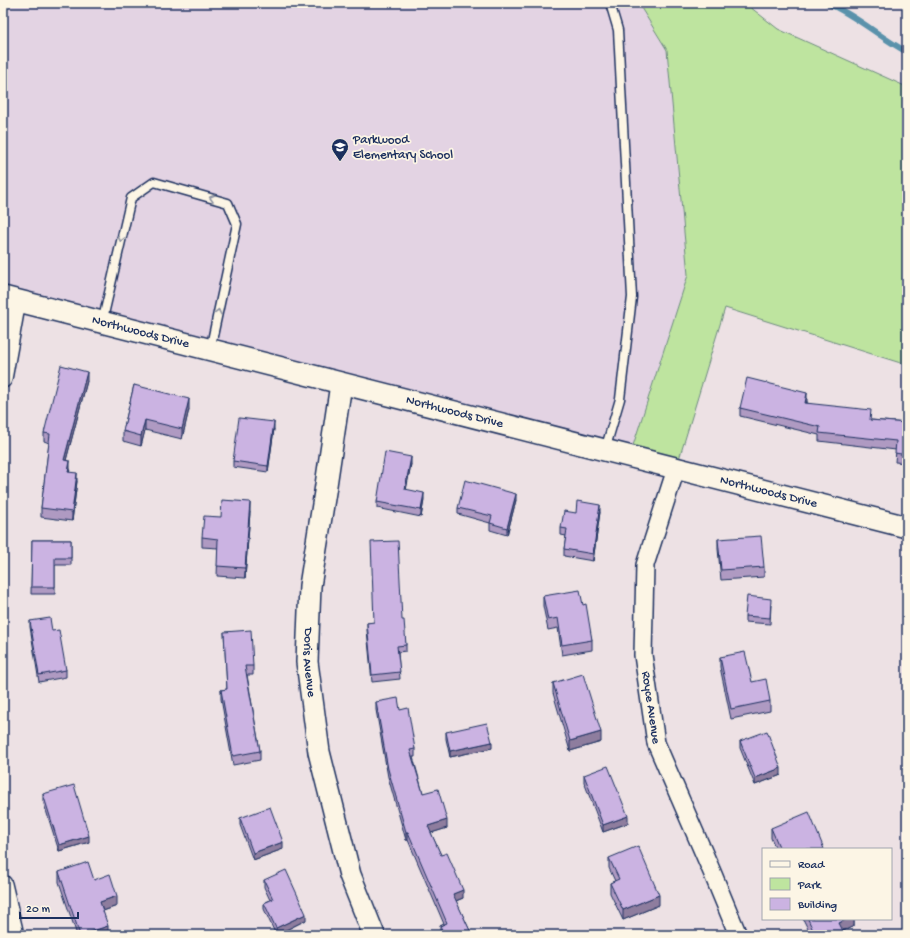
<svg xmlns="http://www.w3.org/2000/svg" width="910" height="938" font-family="'Gochi Hand',sans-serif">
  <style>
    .built { fill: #e3d3e3 }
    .green { fill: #bee49f; stroke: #6c8a7e }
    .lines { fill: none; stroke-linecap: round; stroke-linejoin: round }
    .stream { stroke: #5a92ab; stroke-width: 6 }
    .service-casing { stroke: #1b2f5e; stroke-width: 11 }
    .minor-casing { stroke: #1b2f5e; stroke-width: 20 }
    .tertiary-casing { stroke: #1b2f5e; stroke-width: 24 }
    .service { stroke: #fcf5e5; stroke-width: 8 }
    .minor { stroke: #fcf5e5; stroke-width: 17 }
    .tertiary { stroke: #fcf5e5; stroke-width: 21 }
    .wall { fill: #af9ac2; stroke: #1b2f5e }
    .shaded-wall { fill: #8e7d9e; stroke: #1b2f5e }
    .building { fill: #cbb3e2; stroke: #1b2f5e }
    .oneway { stroke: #8c92a2 }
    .labels { text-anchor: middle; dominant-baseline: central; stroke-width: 3.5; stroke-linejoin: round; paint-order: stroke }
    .poi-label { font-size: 13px; fill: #1b2f5e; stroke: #fcf5e5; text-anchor: start }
    .street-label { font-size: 13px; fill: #1b2f5e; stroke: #fcf5e5 }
  </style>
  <rect width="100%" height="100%" fill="#ede1e4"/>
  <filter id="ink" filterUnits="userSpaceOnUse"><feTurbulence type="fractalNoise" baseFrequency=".025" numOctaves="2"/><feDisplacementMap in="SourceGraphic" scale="8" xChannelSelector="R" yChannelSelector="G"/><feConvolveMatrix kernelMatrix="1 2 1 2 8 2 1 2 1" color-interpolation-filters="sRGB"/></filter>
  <g filter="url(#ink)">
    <path class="built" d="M 3,3 L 638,3 L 667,50 L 688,275 L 629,458 L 3,297 Z"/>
    <path class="green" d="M 638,3 L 745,3 L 778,29 L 907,87 L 907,365 L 725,308 L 676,469 L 629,458 L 688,275 L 667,50 Z"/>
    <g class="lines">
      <path class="stream" d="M 827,3 C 856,15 879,37 907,52"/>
      <defs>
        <path id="service" d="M 102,323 L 131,198 L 154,182 L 228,203 L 237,224 L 210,350
          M 605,450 L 620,399 L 632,297 L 618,30 L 610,3"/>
        <g id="minor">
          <path d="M 3,379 L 17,301"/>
          <path id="s1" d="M 676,469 L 645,565 L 643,655 L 656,743 L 712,872 L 738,935"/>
          <path d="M 3,884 L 15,935"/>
        </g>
        <g id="tertiary">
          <path id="s2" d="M 3,297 L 907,527"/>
          <path id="s3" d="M 341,384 L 325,492 L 310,586 L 307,662 L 319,752 L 350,875 L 374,935"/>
        </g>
      </defs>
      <use href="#service" class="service-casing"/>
      <use href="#minor" class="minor-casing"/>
      <use href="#tertiary" class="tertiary-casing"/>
      <use href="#service" class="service"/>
      <use href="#minor" class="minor"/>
      <use href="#tertiary" class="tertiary"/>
    </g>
    <path class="wall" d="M 87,381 L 66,460 L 70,469 L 69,472 L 77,481 L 72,521 L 41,517 L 41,508 L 49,443 L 44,441 L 44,433 Z
      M 134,385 L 189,409 L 182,439 L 145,430 L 141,446 L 123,441 L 123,431 Z
      M 807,401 L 807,403 L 871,420 L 907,423 L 907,463 L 895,462 L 896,450 L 819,441 L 819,435 L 740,416 L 740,408 Z
      M 274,429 L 268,472 L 233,467 L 233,461 Z
      M 411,464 L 406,489 L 424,500 L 421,517 L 377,508 L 377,502 Z
      M 516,500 L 507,535 L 490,530 L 490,523 L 458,514 L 458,508 Z
      M 250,512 L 245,578 L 217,576 L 218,548 L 202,547 L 202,537 L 221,517 Z
      M 600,512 L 593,561 L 564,556 L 564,549 L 566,536 L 561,535 L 561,528 L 576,513 Z
      M 718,539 L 764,567 L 764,577 L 721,580 L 718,549 Z
      M 32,540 L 71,540 L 71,565 L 55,565 L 55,594 L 31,594 Z
      M 543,596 L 583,605 L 592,640 L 592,650 L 562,655 L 558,628 L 548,630 L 543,606 Z
      M 771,605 L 770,624 L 745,622 L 745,616 Z
      M 402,620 L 406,645 L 406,651 L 398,652 L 400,679 L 372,682 L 367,630 L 367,623 Z
      M 30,621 L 52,631 L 66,670 L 66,677 L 39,682 L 30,627 Z
      M 224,632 L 253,666 L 253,675 L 247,675 L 260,751 L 260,760 L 233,765 L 221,699 L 221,690 L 227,689 Z
      M 720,657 L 752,682 L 770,701 L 770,711 L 731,719 L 720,667 Z
      M 553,683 L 601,742 L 570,751 L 553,693 Z
      M 376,702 L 400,710 L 415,749 L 415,757 L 413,757 L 423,793 L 447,828 L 431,833 L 441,855 L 463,898 L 456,901 L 472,935 L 441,935 L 440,934 L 440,926 L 444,924 L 408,840 L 406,840 L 388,777 L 376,710 Z
      M 446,732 L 492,748 L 450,757 L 446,739 Z
      M 740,741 L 781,775 L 755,785 L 740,748 Z
      M 584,775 L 628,823 L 603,832 L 584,782 Z
      M 43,794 L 89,842 L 59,851 L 43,801 Z
      M 240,818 L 283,849 L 253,860 L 240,825 Z
      M 771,828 L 824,849 L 776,849 L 771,838 Z
      M 609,858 L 659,905 L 623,920 L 610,893 L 610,883 L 615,881 L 609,868 Z
      M 59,872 L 94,880 L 117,906 L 103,911 L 108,935 L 77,935 L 59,882 Z
      M 264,880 L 306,920 L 276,935 L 264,909 L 264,903 L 270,900 L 264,887 Z
      M 803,919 L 854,919 L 854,926 L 843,931 L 845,935 L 811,935 Z"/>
    <path class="shaded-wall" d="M 87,372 L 87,381 L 64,468 L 64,460 Z
      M 807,393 L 807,401 L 805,411 L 805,403 Z
      M 189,399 L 189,409 L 182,439 L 182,429 Z
      M 145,420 L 145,430 L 141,446 L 141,436 Z
      M 274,422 L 274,429 L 268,472 L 268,466 Z
      M 411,457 L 411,464 L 405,496 L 405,489 Z
      M 70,461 L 70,469 L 68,480 L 68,472 Z
      M 77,473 L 77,481 L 72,521 L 72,512 Z
      M 424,493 L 424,500 L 421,517 L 421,510 Z
      M 516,494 L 516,500 L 507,535 L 507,528 Z
      M 250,502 L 250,512 L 245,578 L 245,568 Z
      M 600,505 L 600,512 L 593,561 L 593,554 Z
      M 601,732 L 601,742 L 570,751 L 570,741 Z
      M 492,742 L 492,748 L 450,757 L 450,751 Z
      M 781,768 L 781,775 L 755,785 L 755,778 Z
      M 628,816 L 628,823 L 603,832 L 603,825 Z
      M 447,820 L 447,828 L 428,834 L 428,826 Z
      M 406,832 L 408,832 L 408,840 L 406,840 Z
      M 89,836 L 89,842 L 59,851 L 59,845 Z
      M 283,842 L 283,849 L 253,860 L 253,853 Z
      M 463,890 L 463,898 L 453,902 L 453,894 Z
      M 659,895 L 659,905 L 623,920 L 623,910 Z
      M 117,896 L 117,906 L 100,912 L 100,902 Z
      M 306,914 L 306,920 L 276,935 L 276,928 Z
      M 847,919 L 854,919 L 854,926 L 839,933 L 839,923 Z
      M 108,926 L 108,935 L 80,935 Z"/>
    <path class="building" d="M 61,365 L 87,372 L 64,460 L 70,461 L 68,472 L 77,473 L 72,512 L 41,508 L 50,434 L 44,433 Z
      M 747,378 L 807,393 L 805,403 L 871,410 L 870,420 L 907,423 L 907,455 L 895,453 L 896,441 L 819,433 L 820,427 L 740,408 Z
      M 134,385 L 189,399 L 182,429 L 145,420 L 141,436 L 123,431 Z
      M 239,418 L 274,422 L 268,466 L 233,461 Z
      M 385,452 L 411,457 L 405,489 L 424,493 L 421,510 L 377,502 Z
      M 465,480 L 516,494 L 507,528 L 490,523 L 492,516 L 458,508 Z
      M 222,500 L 250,502 L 245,568 L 217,566 L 218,539 L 202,537 L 204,516 L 221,517 Z
      M 577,501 L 600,505 L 593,554 L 564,549 L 567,529 L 561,528 L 564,511 L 576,513 Z
      M 761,536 L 764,567 L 721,570 L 718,539 Z
      M 32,540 L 71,540 L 71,558 L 55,558 L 55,587 L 31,587 Z
      M 398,541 L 402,620 L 404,620 L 406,645 L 397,646 L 400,672 L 372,675 L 367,623 L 374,622 L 371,542 Z
      M 580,590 L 583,605 L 586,604 L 592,640 L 562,645 L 558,618 L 548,620 L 543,596 Z
      M 747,596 L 771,599 L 770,618 L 745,616 Z
      M 50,618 L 52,631 L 59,630 L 66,670 L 39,675 L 30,621 Z
      M 251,630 L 253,666 L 245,666 L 260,751 L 233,756 L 221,690 L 227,689 L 224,632 Z
      M 745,652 L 752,682 L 766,679 L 770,701 L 731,709 L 720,657 Z
      M 583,674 L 601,732 L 570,741 L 553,683 Z
      M 398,698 L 400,710 L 408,708 L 415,749 L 410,750 L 423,793 L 438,789 L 447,820 L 428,826 L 441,855 L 447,853 L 463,890 L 453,894 L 472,935 L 445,935 L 440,926 L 447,923 L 408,832 L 406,832 L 388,769 L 376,702 Z
      M 487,723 L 492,742 L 450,751 L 446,732 Z
      M 767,731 L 781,768 L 755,778 L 740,741 Z
      M 608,766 L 628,816 L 603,825 L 584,775 Z
      M 74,785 L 89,836 L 59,845 L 43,794 Z
      M 270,807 L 283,842 L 253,853 L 240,818 Z
      M 809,812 L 824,849 L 780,849 L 771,828 Z
      M 638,846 L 659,895 L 623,910 L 610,883 L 619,879 L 609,858 Z
      M 88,862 L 94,880 L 110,874 L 117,896 L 100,902 L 108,926 L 80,935 L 59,872 Z
      M 286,870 L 306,914 L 276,928 L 264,903 L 273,899 L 264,880 Z
      M 808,919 L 847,919 L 839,923 L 845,935 L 815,935 Z"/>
    <defs><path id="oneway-chevron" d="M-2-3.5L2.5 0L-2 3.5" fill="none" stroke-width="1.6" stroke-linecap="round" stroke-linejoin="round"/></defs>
    <g class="oneway">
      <use href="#oneway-chevron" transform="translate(212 198) rotate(-165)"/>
      <use href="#oneway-chevron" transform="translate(121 239) rotate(103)"/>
      <use href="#oneway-chevron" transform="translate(218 312) rotate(-78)"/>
    </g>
  </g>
  <defs>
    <symbol id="school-pin" viewBox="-11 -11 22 30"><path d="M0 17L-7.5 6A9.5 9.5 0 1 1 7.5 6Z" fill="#1b2f5e" stroke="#fcf5e5"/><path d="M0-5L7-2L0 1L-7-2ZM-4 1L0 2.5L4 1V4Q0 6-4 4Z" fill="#fff"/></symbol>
  </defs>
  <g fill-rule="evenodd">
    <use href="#school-pin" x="330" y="137" width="20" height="27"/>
  </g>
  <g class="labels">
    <g class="poi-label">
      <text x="353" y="140">Parkwood<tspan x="353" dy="15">Elementary School</tspan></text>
    </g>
    <g class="street-label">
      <text stroke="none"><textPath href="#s2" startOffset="142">Northwoods Drive</textPath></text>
      <text stroke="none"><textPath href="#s2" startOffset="466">Northwoods Drive</textPath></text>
      <text stroke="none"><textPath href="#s2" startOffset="790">Northwoods Drive</textPath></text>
      <text stroke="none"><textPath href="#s3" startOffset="281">Doris Avenue</textPath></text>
      <text stroke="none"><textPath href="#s1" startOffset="244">Royce Avenue</textPath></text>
    </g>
  </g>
  <rect width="910" height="938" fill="none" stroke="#fcf5e5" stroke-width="16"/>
  <rect x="8" y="8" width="894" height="922" fill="none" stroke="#1b2f5e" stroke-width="1.5" filter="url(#ink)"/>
  <rect x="762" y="848" width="130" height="72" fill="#fcf5e5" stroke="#a2a6af"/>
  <rect x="770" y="861" width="20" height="6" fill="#fcf5e5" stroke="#a2a6af"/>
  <text x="798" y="868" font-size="12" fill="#1b2f5e">Road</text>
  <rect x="770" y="878" width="20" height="12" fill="#bee49f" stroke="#a2a6af"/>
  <text x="798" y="888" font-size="12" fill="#1b2f5e">Park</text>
  <rect x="770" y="898" width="20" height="12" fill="#cbb3e2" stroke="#a2a6af"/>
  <text x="798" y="908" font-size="12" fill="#1b2f5e">Building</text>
  <path d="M20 912v6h58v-6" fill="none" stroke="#1b2f5e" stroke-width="2"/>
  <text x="26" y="912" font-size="12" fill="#1b2f5e" stroke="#fcf5e5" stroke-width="3" paint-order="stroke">20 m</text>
</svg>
